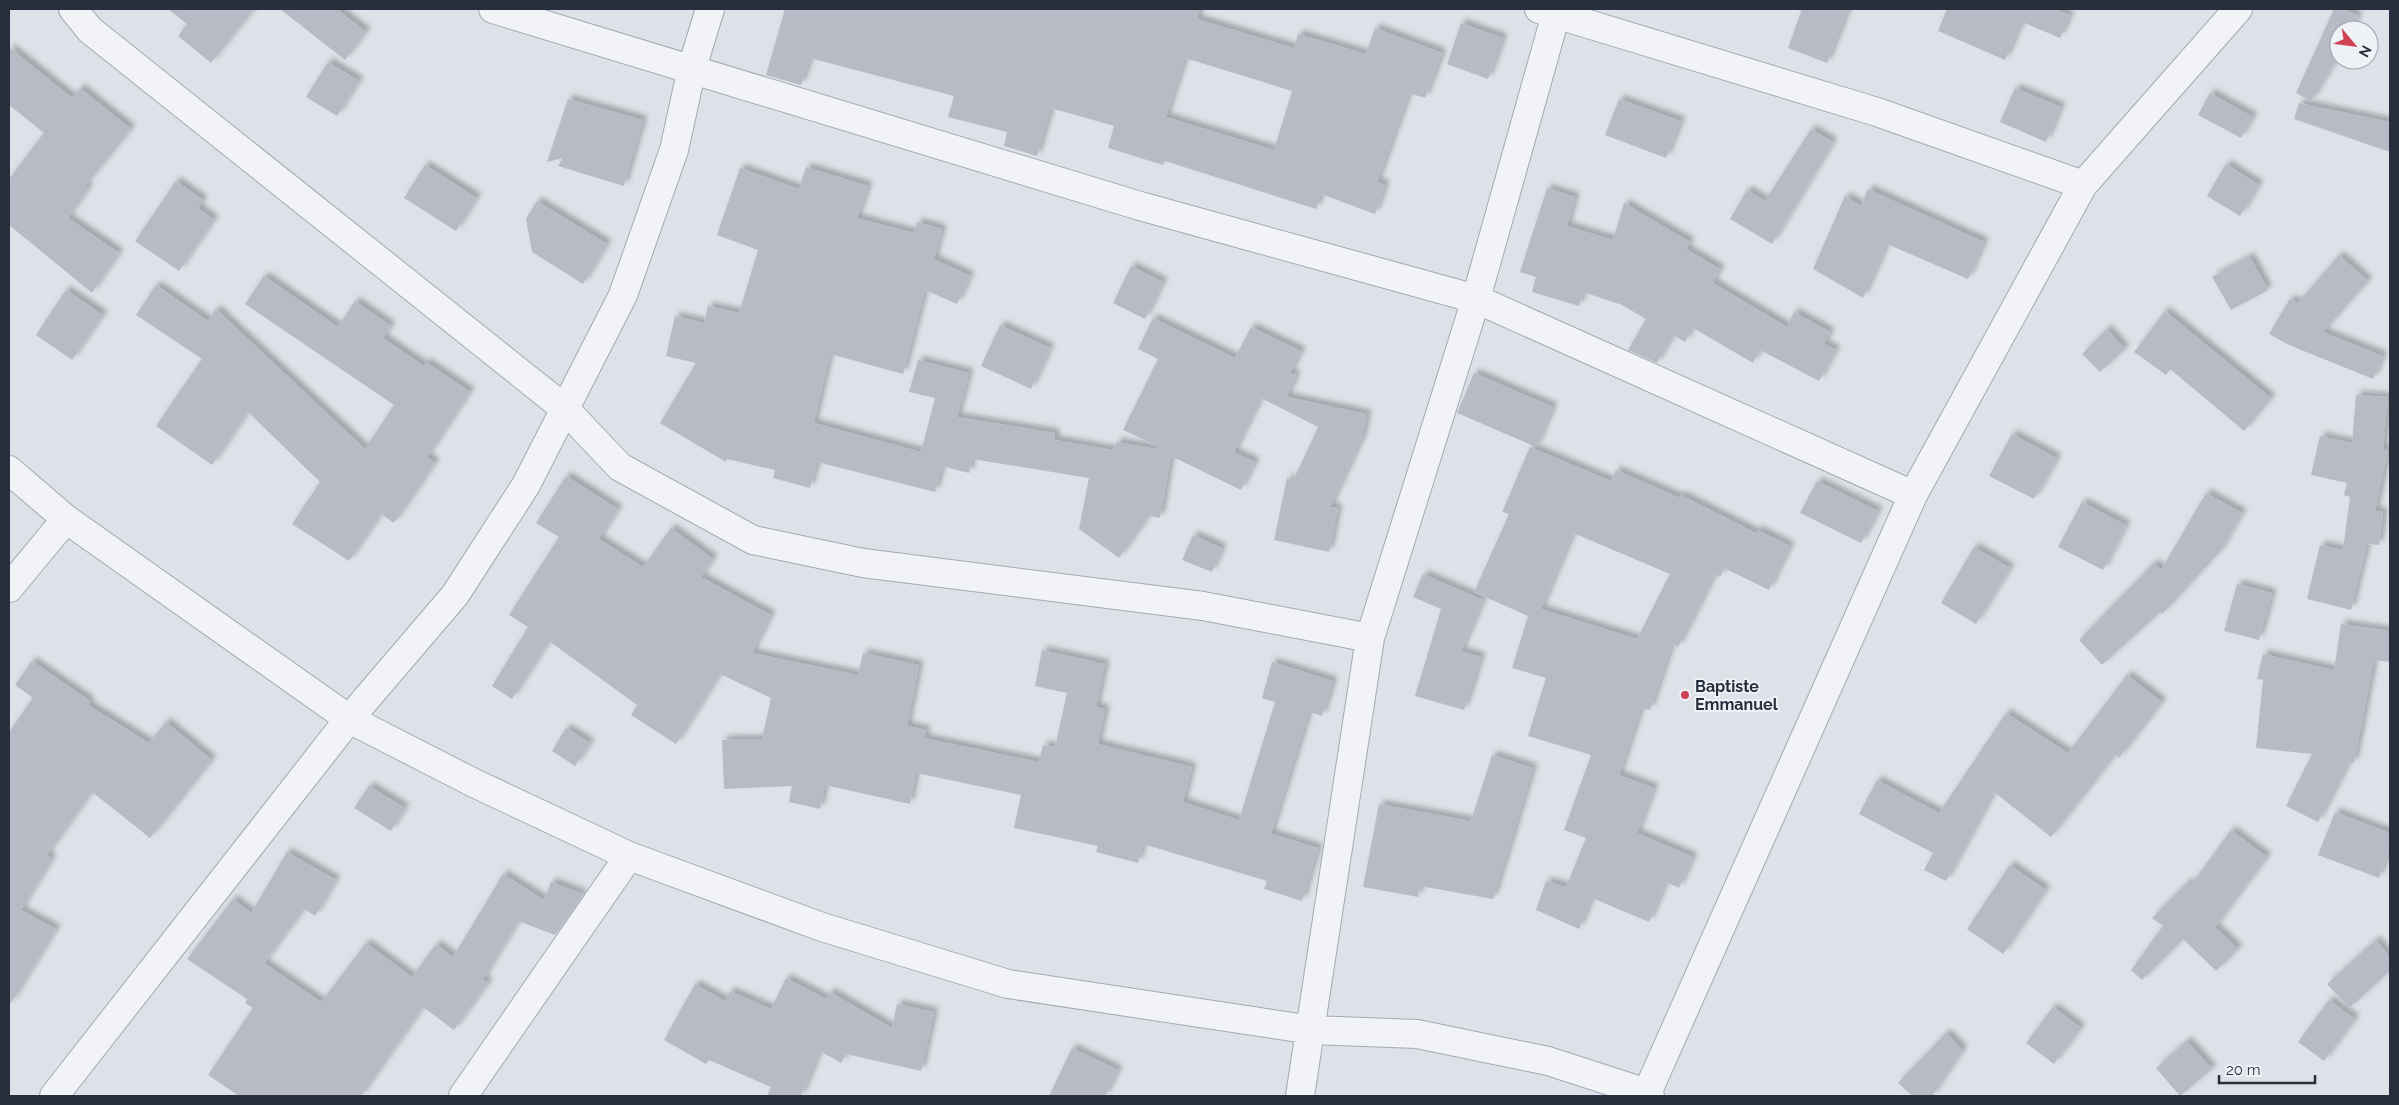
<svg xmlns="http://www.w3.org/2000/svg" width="2399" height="1105" font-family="Raleway,sans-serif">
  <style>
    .building { fill: #b6bbc5; fill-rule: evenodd; filter: url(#shadow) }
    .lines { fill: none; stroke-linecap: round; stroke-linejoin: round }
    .minor-casing { stroke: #a3a9b2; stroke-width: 30 }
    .minor { stroke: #f1f3f6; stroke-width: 28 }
    .poi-dot { fill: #ce4254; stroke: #eef1f6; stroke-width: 2 }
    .labels { text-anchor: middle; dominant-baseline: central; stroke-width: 4; stroke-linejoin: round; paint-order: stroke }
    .poi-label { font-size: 16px; font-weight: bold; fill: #272f3f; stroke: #eef1f6; text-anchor: start }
  </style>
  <defs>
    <filter id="shadow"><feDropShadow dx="4.5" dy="-4.5" stdDeviation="2.5" flood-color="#0004"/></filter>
  </defs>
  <rect width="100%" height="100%" fill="#dee2e8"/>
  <path class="building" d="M 168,9 L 254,9 L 211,63 L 178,36 L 187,24 Z
    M 280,9 L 337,9 L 366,32 L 345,60 Z
    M 785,9 L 1200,9 L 1197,19 L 1294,48 L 1298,34 L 1366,54 L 1375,28 L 1442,53 L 1425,98 L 1409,93 L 1377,182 L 1385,185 L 1375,214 L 1321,194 L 1316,209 L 1165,161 L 1163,165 L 1108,148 L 1114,126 L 1051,108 L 1037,156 L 1004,146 L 1007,132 L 948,117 L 954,96 L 810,58 L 801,85 L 766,75 ZM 1185,58 L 1292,91 L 1274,150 L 1166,117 Z
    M 1802,9 L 1848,9 L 1827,63 L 1788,48 Z
    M 1947,9 L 2055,9 L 2070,15 L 2060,38 L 2022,22 L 2005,60 L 1938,31 Z
    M 2334,9 L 2343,9 L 2358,15 L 2352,30 L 2339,30 L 2339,55 L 2311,101 L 2296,93 Z
    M 1461,23 L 1503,38 L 1488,79 L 1447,64 Z
    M 9,47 L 72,98 L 80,88 L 131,129 L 85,186 L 88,189 L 68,218 L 119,253 L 92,293 L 9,225 L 9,179 L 44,133 L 9,105 Z
    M 328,62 L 359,81 L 337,116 L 306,97 Z
    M 2015,88 L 2061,107 L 2046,142 L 2000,122 Z
    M 2210,93 L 2253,117 L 2241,138 L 2198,115 Z
    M 568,99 L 643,120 L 624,186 L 558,166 L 563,158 L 547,162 Z
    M 1619,99 L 1681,121 L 1666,158 L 1605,135 Z
    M 2299,103 L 2390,122 L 2390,152 L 2294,119 Z
    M 1811,129 L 1833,142 L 1772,244 L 1730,219 L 1747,190 L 1765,201 Z
    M 2226,164 L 2259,185 L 2240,216 L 2207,196 Z
    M 425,165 L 477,198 L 456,231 L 404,198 Z
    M 806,167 L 868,186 L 857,218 L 914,233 L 917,222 L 942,229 L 934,259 L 970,276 L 957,304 L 925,290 L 903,374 L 830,354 L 814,423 L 921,452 L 935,398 L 909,392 L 918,360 L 969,373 L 957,417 L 1055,433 L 1055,440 L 1113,450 L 1117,442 L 1157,449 L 1157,446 L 1123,430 L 1158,359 L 1138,349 L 1153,318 L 1235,358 L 1251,327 L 1301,351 L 1290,373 L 1296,375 L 1287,397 L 1367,414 L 1362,438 L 1330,507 L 1338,508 L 1329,552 L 1274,540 L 1287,478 L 1293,481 L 1318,427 L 1261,398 L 1234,452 L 1255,462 L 1241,490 L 1171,456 L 1160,518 L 1149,516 L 1119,558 L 1079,529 L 1089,478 L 972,459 L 969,473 L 942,466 L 935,492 L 817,462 L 810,488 L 773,478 L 775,470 L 727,459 L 726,462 L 660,423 L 696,363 L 666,356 L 675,316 L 704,323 L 708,306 L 739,313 L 758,250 L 717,235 L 740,168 L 799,189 Z
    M 176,181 L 203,200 L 198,208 L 214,220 L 179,271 L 135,241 Z
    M 1547,188 L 1575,197 L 1567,226 L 1613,240 L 1624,203 L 1690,242 L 1686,249 L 1720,269 L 1713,283 L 1787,327 L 1794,312 L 1830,332 L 1824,344 L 1836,350 L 1819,381 L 1760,350 L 1753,363 L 1693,328 L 1685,342 L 1673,335 L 1657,363 L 1628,350 L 1646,319 L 1622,305 L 1583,292 L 1579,306 L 1532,292 L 1536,277 L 1520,272 Z
    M 1868,189 L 1984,242 L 1968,279 L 1887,244 L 1863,298 L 1813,269 L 1845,196 L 1861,206 Z
    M 537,201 L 607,244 L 583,284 L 532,252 L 526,219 Z
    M 2339,255 L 2368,281 L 2323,332 L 2383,356 L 2373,379 L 2289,345 L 2269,334 L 2290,299 L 2298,303 Z
    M 2250,257 L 2268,290 L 2231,310 L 2212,277 Z
    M 1131,266 L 1163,282 L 1145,319 L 1113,303 Z
    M 264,276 L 338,327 L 355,301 L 391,326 L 383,338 L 424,366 L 426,362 L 470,392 L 427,457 L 435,463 L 394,523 L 381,514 L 349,561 L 292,524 L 320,482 L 248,412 L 212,465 L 156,426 L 202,359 L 136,315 L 156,285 L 208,321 L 216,309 L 365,449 L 394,405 L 245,304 Z
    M 66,290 L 103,315 L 72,360 L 36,335 Z
    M 2165,311 L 2271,398 L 2244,431 L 2170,369 L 2166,375 L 2134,352 Z
    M 1000,325 L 1050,348 L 1031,389 L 981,366 Z
    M 2107,329 L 2125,349 L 2100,372 L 2082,354 Z
    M 1474,373 L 1553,407 L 1536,447 L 1457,413 Z
    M 2356,395 L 2388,397 L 2383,449 L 2388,450 L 2375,511 L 2383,512 L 2379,545 L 2367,544 L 2351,610 L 2307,599 L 2320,545 L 2343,550 L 2350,497 L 2344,495 L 2347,483 L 2311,475 L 2320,436 L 2352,443 Z
    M 2012,434 L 2057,458 L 2034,499 L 1989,476 Z
    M 1530,447 L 1611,481 L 1616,470 L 1680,498 L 1681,495 L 1756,533 L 1758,530 L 1790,546 L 1769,590 L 1724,568 L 1720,577 L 1715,574 L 1678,647 L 1672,644 L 1650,710 L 1641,708 L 1619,775 L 1654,788 L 1637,833 L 1693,857 L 1679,888 L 1666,882 L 1649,922 L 1592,898 L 1579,929 L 1536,910 L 1546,881 L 1566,887 L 1586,838 L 1564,830 L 1591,755 L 1528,736 L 1546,678 L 1512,668 L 1528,616 L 1474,592 L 1509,514 L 1502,512 ZM 1573,533 L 1670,574 L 1637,639 L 1541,609 Z
    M 566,476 L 618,509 L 599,539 L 643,567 L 671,528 L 713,559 L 701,577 L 771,615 L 752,653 L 858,675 L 863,653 L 919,665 L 907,726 L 926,730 L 924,738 L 1039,762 L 1043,745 L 1055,747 L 1067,693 L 1035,686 L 1042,650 L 1105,664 L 1096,707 L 1105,709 L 1098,744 L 1192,767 L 1183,802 L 1239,820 L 1275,702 L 1262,698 L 1272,662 L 1333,681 L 1322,716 L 1309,712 L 1272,830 L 1272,834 L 1318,848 L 1302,901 L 1264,889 L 1267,881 L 1143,844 L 1138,863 L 1096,852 L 1098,846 L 1014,828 L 1021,795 L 916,773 L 910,804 L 825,785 L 820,809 L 789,802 L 792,786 L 724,789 L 722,740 L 762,739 L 771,698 L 720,674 L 676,744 L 631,715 L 637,705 L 549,641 L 512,699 L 492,686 L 528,627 L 509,615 L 559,537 L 536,523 Z
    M 1817,481 L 1878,511 L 1861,543 L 1800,513 Z
    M 2206,493 L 2242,513 L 2220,551 L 2162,614 L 2160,612 L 2102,665 L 2079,640 L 2154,563 L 2161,570 Z
    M 2082,502 L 2126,525 L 2103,570 L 2058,547 Z
    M 1193,535 L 1222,548 L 1212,572 L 1182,560 Z
    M 1974,547 L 2010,568 L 1976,624 L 1941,603 Z
    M 1423,574 L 1483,600 L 1461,651 L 1481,657 L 1464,710 L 1415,696 L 1441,609 L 1413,597 Z
    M 2237,584 L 2272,593 L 2259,640 L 2224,631 Z
    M 2341,624 L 2390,631 L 2390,662 L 2374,660 L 2354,763 L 2349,762 L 2318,822 L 2286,806 L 2312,754 L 2256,748 L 2263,680 L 2257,679 L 2263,654 L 2334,670 Z
    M 32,661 L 90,701 L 88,705 L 149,743 L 166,722 L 212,760 L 150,838 L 92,792 L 47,855 L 52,859 L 21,910 L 56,929 L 9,1006 L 9,732 L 33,698 L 15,685 Z
    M 2127,675 L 2162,702 L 2119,758 L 2115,755 L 2051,837 L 1994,792 L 1946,881 L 1924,870 L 1933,853 L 1859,814 L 1877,780 L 1939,813 L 2006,713 L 2068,753 Z
    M 566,728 L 590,743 L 575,766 L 552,751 Z
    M 1492,755 L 1533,768 L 1493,899 L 1420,886 L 1418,897 L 1363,887 L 1379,804 L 1471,821 Z
    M 369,786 L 405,808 L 391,831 L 354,808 Z
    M 2335,812 L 2390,833 L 2390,847 L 2379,878 L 2318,855 Z
    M 2231,830 L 2267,857 L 2215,927 L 2238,949 L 2216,971 L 2183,939 L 2142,980 L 2131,970 L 2163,926 L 2152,918 L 2188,882 L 2191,885 Z
    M 287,852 L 336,880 L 315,916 L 304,909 L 264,963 L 321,1002 L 366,943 L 412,977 L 436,944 L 453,957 L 503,874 L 544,900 L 551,882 L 583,894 L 555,935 L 518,921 L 483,979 L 488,983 L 454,1030 L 423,1007 L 361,1096 L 239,1096 L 208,1075 L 253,1008 L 245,1003 L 247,999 L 187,959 L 233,899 L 251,913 Z
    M 2010,865 L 2046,890 L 2003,954 L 1967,929 Z
    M 2376,940 L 2390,957 L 2390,971 L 2349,1008 L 2327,984 Z
    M 786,978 L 826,999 L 830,992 L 892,1028 L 897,1004 L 934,1012 L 921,1071 L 846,1054 L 841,1063 L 820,1051 L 801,1096 L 767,1096 L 771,1087 L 709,1060 L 706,1064 L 664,1040 L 695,984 L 725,1001 L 730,991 L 771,1009 Z
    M 2329,1000 L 2355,1019 L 2324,1061 L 2298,1042 Z
    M 2053,1007 L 2081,1028 L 2054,1064 L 2026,1043 Z
    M 1946,1033 L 1963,1050 L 1932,1096 L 1912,1096 L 1898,1083 Z
    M 2187,1041 L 2212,1069 L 2180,1096 L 2156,1068 Z
    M 1072,1048 L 1118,1070 L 1105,1096 L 1049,1096 Z"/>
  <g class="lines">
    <defs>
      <path id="minor" d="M 73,9 L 90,30 L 564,408 L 620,467 L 753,540 L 863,563 L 1203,606 L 1370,638
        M 493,9 L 1140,206 L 1476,299 L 1913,495
        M 1539,9 L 1877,112 L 2083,185
        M 9,470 L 66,519 L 349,719 L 474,783 L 629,856 L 822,927 L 1008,984 L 1312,1030 L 1417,1034 L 1548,1061 L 1647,1093 L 1650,1096
        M 9,588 L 66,519
        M 1647,1093 L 1913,495 L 2083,185 L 2238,9
        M 54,1096 L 349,719 L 455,595 L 526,485 L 623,295 L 674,150 L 692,68 L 710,9
        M 463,1096 L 629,856
        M 1300,1096 L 1370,638 L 1476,299 L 1556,14"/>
    </defs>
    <use href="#minor" class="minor-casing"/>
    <use href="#minor" class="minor"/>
  </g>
  <circle class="poi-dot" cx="1685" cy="695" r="5"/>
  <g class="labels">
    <g class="poi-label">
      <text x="1695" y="686">Baptiste<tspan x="1695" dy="18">Emmanuel</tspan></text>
    </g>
  </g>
  <rect width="2399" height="1105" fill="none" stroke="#272f3f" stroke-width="20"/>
  <g transform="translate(2354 45) rotate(119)"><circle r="24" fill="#eef1f6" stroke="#9ea3ad"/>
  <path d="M0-4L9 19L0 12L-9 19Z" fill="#ce4254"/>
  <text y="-8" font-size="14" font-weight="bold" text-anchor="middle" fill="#272f3f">N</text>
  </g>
  <path d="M2219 1075v8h96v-8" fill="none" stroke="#272f3f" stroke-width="2.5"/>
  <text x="2226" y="1075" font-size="15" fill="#272f3f" stroke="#eef1f6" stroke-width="4" paint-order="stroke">20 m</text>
</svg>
